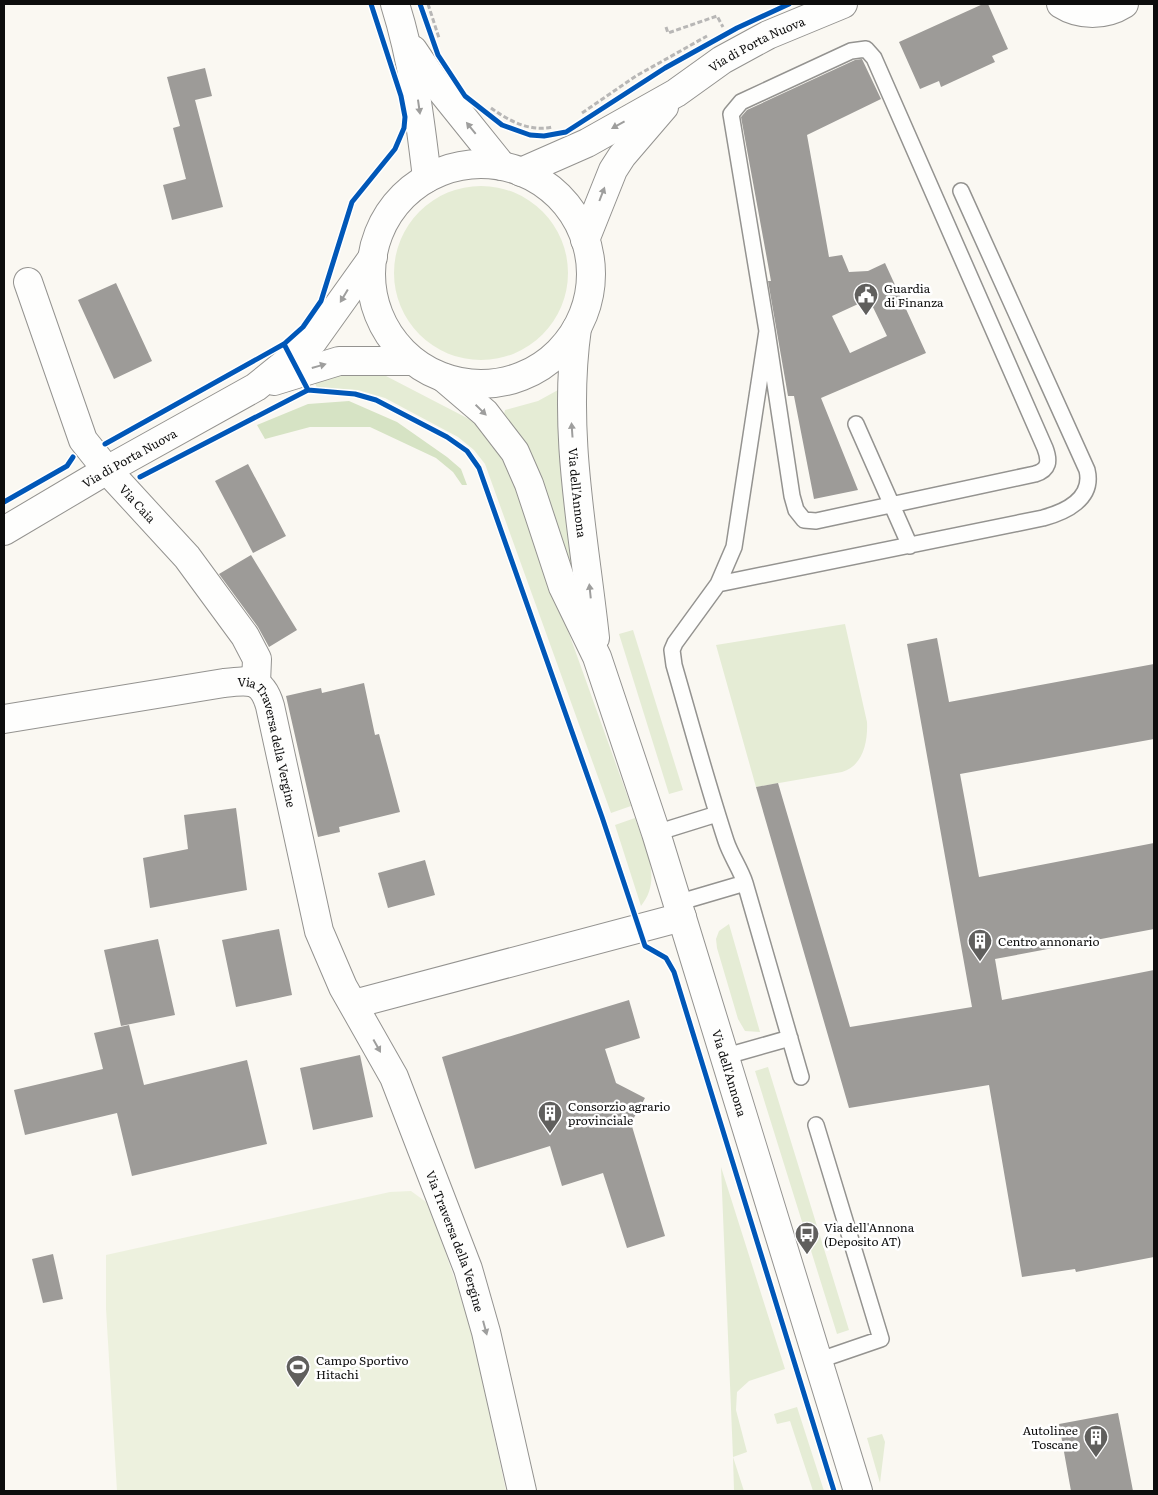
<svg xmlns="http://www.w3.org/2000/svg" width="1158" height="1495" font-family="Literata,serif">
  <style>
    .green { fill: #e5ecd5 }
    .forest { fill: #d6e3c4 }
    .pitch { fill: #edf1de }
    .building { fill: #9d9b98; fill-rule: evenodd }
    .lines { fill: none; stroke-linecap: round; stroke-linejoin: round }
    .service-casing { stroke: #949390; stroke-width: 18 }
    .minor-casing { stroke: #949390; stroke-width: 30 }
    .tertiary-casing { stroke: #949390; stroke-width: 30 }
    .path { stroke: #b8b7b6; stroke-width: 3; stroke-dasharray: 5 2.5; stroke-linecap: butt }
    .service { stroke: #fefefd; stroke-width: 15 }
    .minor { stroke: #fefefd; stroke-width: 28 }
    .tertiary { stroke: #fefefd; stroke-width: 28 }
    .cycleway-casing { stroke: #fff; stroke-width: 8 }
    .cycleway { stroke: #0057b8; stroke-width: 5 }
    .oneway { fill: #9e9e9d }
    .labels { text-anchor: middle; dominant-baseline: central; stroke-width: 5; stroke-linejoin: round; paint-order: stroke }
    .street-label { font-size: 12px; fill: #0d0d0d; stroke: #fff }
    .poi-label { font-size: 12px; fill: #0d0d0d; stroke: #fff; text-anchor: start }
  </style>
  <rect width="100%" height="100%" fill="#faf8f2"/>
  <path class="green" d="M394 273a87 87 0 1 1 174 0a87 87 0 1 1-174 0Z
    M 345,373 L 386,376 L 467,418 L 479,426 L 507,461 L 631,806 L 611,813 L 485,464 L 474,450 L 458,437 L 385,398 L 358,390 L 317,388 L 315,383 Z
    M 558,390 L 563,393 L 575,588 L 503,418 L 505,410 L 538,401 Z
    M 845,624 L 867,722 C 868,742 863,766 842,772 L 756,787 L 716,645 Z
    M 633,630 L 683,790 L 669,794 L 619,634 Z
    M 635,818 C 645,848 663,879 641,906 L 615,825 Z
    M 729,924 L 760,1032 L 745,1031 L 738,1019 L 717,948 L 716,939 L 719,931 Z
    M 768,1067 L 849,1330 L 837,1334 L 755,1071 Z
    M 721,1167 L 785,1369 L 749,1381 L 737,1392 L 736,1410 L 747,1452 L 733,1457 L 744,1491 L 734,1491 L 733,1457 Z
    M 797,1407 L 824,1491 L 813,1491 L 790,1421 L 777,1424 L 774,1414 Z
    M 882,1434 L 885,1442 L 880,1483 L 867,1438 Z"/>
  <path class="forest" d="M 349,401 L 397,422 L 447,457 L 461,469 L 467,485 L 462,485 L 453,472 L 436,458 L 370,427 L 310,427 L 265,439 L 257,425 L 308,404 Z"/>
  <path class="pitch" d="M 411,1191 L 426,1202 L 439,1233 L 471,1328 L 506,1491 L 117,1491 L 106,1309 L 106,1255 L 390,1192 Z"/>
  <path class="building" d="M 983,4 L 988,4 L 1008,49 L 992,56 L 995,62 L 941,87 L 939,81 L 920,89 L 899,42 Z
    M 862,59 L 881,99 L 807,135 L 829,257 L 842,255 L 849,272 L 868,271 L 885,263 L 926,353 L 821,398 L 858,490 L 814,499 L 794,396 L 788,396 L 768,281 L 771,281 L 741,117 L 747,110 L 855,60 ZM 869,299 L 887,336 L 850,353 L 832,316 Z
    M 205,68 L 212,96 L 195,100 L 223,207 L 172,220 L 163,185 L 186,179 L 173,128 L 180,126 L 167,77 Z
    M 116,283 L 152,361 L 114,379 L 78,300 Z
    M 248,464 L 286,536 L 253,553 L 215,481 Z
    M 251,555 L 297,630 L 269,647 L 258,627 L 219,574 Z
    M 937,638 L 949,702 L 1154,664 L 1154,739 L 960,774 L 979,877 L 1154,843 L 1154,929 L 995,959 L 1002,1000 L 1154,970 L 1154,1257 L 1076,1272 L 1075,1269 L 1022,1277 L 989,1085 L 849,1108 L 756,787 L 778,783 L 850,1027 L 972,1007 L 907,644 Z
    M 364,683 L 375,735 L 379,734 L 400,812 L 339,827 L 340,832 L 318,837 L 286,696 L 321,688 L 322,693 Z
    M 236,808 L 247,890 L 150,908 L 143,858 L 188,849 L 184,815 Z
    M 425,860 L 435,895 L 388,908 L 378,873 Z
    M 279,929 L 292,995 L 236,1007 L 222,940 Z
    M 158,939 L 175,1015 L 121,1026 L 104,950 Z
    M 629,1000 L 640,1038 L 605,1049 L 616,1083 L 645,1098 L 631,1123 L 665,1236 L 627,1248 L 603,1173 L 562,1186 L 550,1146 L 475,1169 L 442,1057 Z
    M 129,1025 L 144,1085 L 247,1060 L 267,1144 L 132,1176 L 117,1113 L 25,1135 L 14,1090 L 103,1069 L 94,1033 Z
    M 360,1055 L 373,1117 L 313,1130 L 300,1068 Z
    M 53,1254 L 63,1299 L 43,1303 L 32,1259 Z
    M 1118,1413 L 1133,1491 L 1071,1491 L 1059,1424 Z"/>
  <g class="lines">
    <defs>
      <path id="service" d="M 767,331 L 792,496 L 796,510 L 804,520 L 816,521 L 1035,474 C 1049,470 1050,461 1045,448 L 874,58 L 866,49 L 851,51 L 741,102 L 731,114 L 767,331 L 734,547 L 718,584 L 675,643 L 672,650 L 674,665 C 691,724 707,783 726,841 C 731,856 740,868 745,883 L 801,1077
        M 856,424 L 910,546
        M 718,584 L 1043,518 C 1065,512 1094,499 1087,470 L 961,191
        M 656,833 L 717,814
        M 677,903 L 745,883
        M 723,1057 L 790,1038
        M 816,1125 L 881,1339 L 817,1361"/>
      <g id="minor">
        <path d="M 395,4 C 413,61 420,119 427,178"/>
        <path d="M 413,50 L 436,84 L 502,166"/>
        <path id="s1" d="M 28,282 L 83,440 L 107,470 L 187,557 L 245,636 L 257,659 L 256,683"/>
        <path id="s2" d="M 4,719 L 224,683 C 249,680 262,678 270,706 L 319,931 L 343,987 L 394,1077 L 468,1269 L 486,1332 L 522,1491"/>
        <path d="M 354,1004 L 682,917"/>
      </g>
      <g id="tertiary">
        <path d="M 1061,4 C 1080,16 1105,16 1124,4"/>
        <circle cx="481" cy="274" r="110"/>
        <path id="s3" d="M 521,172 L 587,143 L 676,93 L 722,60 L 768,35 L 843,4"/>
        <path d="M 585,240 L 613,170 L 622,156 L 664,107"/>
        <path id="s4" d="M 577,328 C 562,432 584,535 595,638"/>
        <path id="s5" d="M 444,378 L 485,413 L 515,452 L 529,484 L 563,587 L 597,657 L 656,833 L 858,1491"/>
        <path d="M 274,381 L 339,361 L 413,361"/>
        <path id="s6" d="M 4,531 L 107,470 L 256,387 L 313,341 L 373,257"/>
      </g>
    </defs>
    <use href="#service" class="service-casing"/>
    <use href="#minor" class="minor-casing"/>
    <use href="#tertiary" class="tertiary-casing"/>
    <path class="path" d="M 428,4 L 439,38
      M 666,27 L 668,33 L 717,16 L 723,27
      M 491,108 C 509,121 530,132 552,127
      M 582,113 L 636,76 L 707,36"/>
    <use href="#service" class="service"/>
    <use href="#minor" class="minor"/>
    <use href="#tertiary" class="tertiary"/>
    <defs>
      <path id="cycleway" d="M 420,4 L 438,55 L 465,96 L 502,125 L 530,135 L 544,136 L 566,132 L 665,68 L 737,28 L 789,4
        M 284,344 L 308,390 L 355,394 L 376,400 L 447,437 L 467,451 L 479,468 L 602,817 L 645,946 L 666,958 L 674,972 L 834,1491
        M 105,444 L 284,344 L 303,327 L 321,301 L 352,202 L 395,149 L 404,128 L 405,117 L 401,96 L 371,4
        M 140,477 L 308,390
        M 4,502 L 67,466 L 73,457"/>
    </defs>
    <use href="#cycleway" class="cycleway-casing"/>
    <use href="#cycleway" class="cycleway"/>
  </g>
  <defs><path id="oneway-solid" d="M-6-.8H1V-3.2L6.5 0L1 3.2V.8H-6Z" transform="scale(1.25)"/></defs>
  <g class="oneway">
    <use href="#oneway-solid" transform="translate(419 107) rotate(82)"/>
    <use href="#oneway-solid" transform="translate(618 125) rotate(151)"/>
    <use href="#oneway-solid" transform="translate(471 128) rotate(-129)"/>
    <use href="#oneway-solid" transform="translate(602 194) rotate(-69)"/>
    <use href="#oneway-solid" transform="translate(344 296) rotate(121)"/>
    <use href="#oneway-solid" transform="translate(319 366) rotate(-16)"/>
    <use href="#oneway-solid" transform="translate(481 410) rotate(44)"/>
    <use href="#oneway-solid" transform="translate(572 430) rotate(-94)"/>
    <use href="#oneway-solid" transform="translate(590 591) rotate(-96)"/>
    <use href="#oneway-solid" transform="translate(377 1046) rotate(61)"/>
    <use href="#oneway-solid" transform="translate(485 1328) rotate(75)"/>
  </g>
  <defs>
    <symbol id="civic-pin" viewBox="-11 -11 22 30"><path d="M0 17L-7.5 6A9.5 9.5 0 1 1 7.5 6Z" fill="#605f5d" stroke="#fff"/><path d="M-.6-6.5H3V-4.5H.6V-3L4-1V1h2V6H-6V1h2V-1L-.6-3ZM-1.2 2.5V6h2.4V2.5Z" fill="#fff"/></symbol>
    <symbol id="building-pin" viewBox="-11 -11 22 30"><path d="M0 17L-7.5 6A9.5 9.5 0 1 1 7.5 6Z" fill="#605f5d" stroke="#fff"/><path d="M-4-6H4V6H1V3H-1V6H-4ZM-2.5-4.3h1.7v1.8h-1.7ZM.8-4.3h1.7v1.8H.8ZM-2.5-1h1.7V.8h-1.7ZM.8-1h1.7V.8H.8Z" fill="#fff"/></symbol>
    <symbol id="bus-pin" viewBox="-11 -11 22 30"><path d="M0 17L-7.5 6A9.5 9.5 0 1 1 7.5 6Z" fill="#605f5d" stroke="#fff"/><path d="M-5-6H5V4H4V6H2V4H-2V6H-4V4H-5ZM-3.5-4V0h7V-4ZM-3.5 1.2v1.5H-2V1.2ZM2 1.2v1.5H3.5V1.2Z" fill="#fff"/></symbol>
    <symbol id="stadium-pin" viewBox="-11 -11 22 30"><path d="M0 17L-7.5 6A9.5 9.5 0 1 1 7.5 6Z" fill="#605f5d" stroke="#fff"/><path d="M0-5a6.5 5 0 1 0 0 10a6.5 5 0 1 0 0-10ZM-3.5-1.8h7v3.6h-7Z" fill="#fff"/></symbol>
  </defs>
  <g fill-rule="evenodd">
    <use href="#civic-pin" x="852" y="281" width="28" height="38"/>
    <use href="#building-pin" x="966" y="927" width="28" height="38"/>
    <use href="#building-pin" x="536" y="1099" width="28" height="38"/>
    <use href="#bus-pin" x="793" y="1220" width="28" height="38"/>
    <use href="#stadium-pin" x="284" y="1353" width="28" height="38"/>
    <use href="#building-pin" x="1082" y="1423" width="28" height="38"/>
  </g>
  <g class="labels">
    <g class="street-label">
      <text stroke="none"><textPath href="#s3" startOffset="269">Via di Porta Nuova</textPath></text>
      <text stroke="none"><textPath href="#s6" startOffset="145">Via di Porta Nuova</textPath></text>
      <text stroke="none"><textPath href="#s4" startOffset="165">Via dell'Annona</textPath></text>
      <text stroke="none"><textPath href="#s1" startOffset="251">Via Caia</textPath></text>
      <text stroke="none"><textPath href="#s2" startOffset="311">Via Traversa della Vergine</textPath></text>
      <text stroke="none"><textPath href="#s5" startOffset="761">Via dell'Annona</textPath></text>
      <text stroke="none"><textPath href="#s2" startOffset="852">Via Traversa della Vergine</textPath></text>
    </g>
    <g class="poi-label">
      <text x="884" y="288">Guardia<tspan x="884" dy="14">di Finanza</tspan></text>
      <text x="998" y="941">Centro annonario</text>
      <text x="568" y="1106">Consorzio agrario<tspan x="568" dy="14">provinciale</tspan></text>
      <text x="824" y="1227">Via dell'Annona<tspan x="824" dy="14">(Deposito AT)</tspan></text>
      <text x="316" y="1360">Campo Sportivo<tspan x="316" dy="14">Hitachi</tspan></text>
      <text x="1078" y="1430" text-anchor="end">Autolinee<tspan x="1078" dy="14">Toscane</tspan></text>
    </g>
  </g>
  <rect width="1158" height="1495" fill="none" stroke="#0d0d0d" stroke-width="10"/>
</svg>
